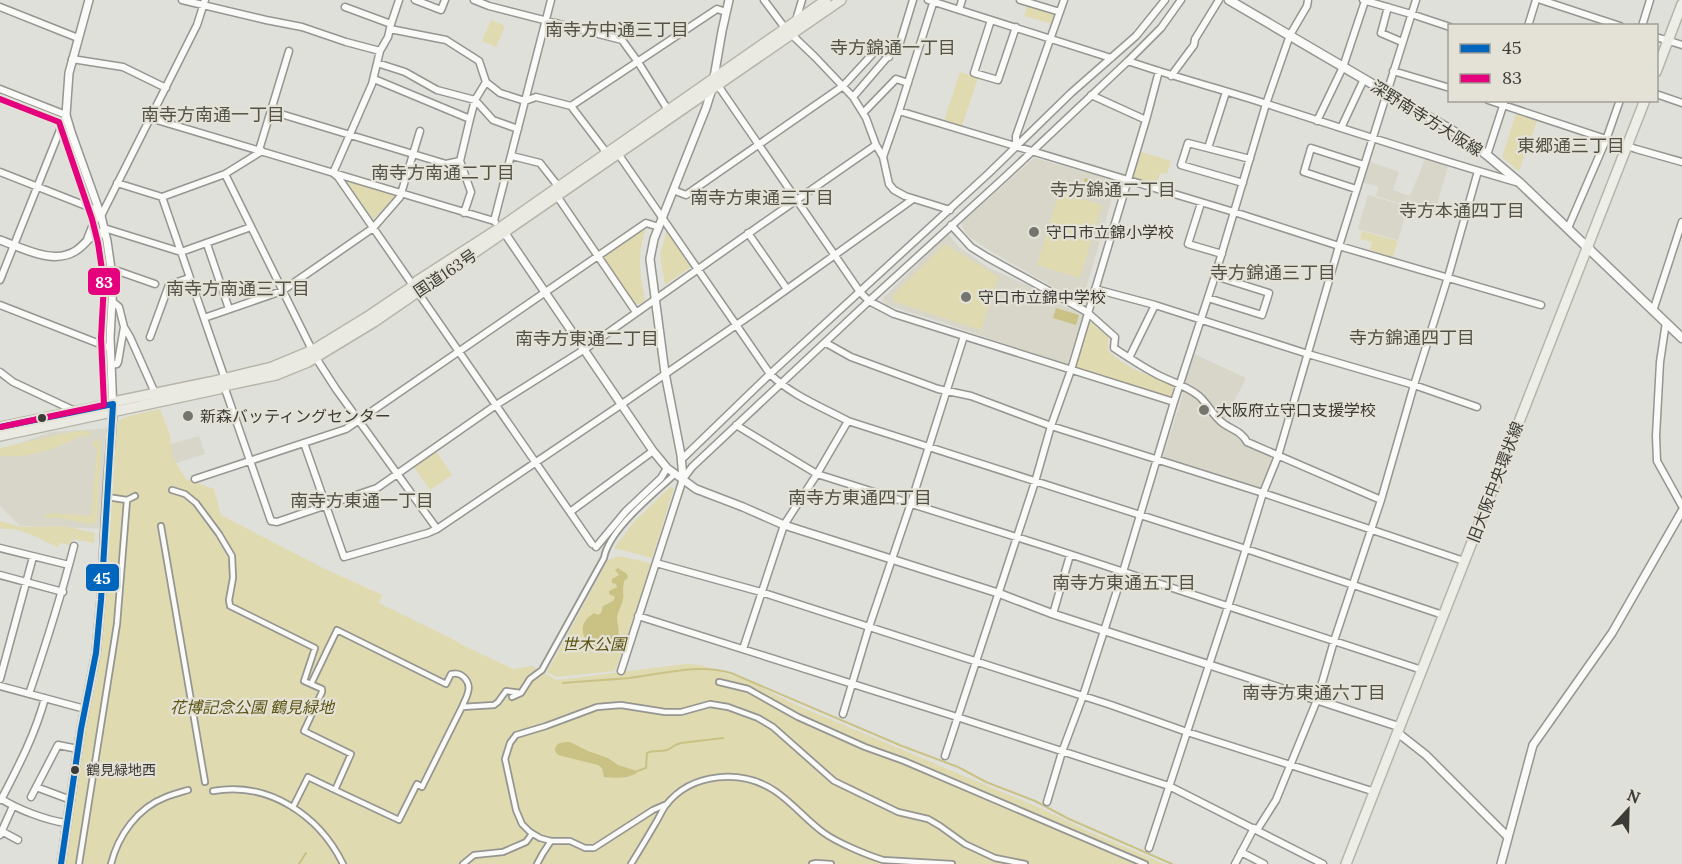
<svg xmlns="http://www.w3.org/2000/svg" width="1682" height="864" font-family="Lora,'Noto Sans JP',serif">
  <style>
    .built { fill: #d7d6c9 }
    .green { fill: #dfdab0 }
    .water { fill: #cac285 }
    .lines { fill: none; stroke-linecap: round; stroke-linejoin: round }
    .stream { stroke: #cac285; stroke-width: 2 }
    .pedestrian-casing { stroke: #959591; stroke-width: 8 }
    .minor-casing { stroke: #959591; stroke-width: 9 }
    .tertiary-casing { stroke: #959591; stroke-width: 10 }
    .secondary-casing { stroke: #959591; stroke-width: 11 }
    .primary-casing { stroke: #b6b5a8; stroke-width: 12 }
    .trunk-casing { stroke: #b6b5a8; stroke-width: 12 }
    .pedestrian { stroke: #fafaf9; stroke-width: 4.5 }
    .minor { stroke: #fafaf9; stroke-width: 6 }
    .tertiary { stroke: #fafaf9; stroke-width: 7 }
    .secondary { stroke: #fafaf9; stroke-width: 8 }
    .primary { stroke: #eeeee8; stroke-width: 9 }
    .trunk { stroke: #eaeae2; stroke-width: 9 }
    .bus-1-casing { stroke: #e4e2d6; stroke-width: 10 }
    .bus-2-casing { stroke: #e4e2d6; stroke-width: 10 }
    .bus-1 { stroke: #0065bd; stroke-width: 6 }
    .bus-2 { stroke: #e5007d; stroke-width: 6 }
    .poi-dot { fill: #757570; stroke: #e4e2d6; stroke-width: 2 }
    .bus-dot { fill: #3c3b37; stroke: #e4e2d6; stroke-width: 2 }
    .labels { text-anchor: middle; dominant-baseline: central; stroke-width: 4.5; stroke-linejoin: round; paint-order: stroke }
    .bus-label { font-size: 14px; fill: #3c3b37; stroke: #e4e2d6; text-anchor: start }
    .street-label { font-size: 16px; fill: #3c3b37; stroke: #e4e2d6 }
    .poi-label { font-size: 16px; fill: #3c3b37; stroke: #e4e2d6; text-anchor: start }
    .park-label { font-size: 16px; font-style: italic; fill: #5c5412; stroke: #e4e2d6 }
    .neighbourhood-label { font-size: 18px; fill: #535248; stroke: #e4e2d6 }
    .line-badge { stroke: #e4e2d6; stroke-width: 2 }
    .badge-label { font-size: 16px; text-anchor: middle; font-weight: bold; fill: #fff }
  </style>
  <rect width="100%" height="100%" fill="#e0e0da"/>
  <path class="built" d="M 1426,157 L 1449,164 L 1434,214 L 1376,196 L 1378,187 L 1362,182 L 1368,161 L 1399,172 L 1393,190 L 1410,196 Z
    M 1034,158 L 1117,181 L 1084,296 L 1078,301 L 992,252 L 968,236 L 963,229 L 962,222 Z
    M 1368,195 L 1408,207 L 1398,240 L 1358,229 Z
    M 948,234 L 959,247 L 989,268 L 1029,286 L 1063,306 L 1083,315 L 1067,365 L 944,323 L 886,305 L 882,299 Z
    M 1192,353 L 1246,378 L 1221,427 L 1236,436 L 1244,445 L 1271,457 L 1272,460 L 1263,489 L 1260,491 L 1165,460 L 1163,457 L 1183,394 L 1185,384 L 1183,381 Z
    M 131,427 L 168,445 L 199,436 L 205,454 L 168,466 L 175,531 L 20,526 L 0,506 L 0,450 L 51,432 Z"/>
  <path class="green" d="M 1027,5 L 1055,14 L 1052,24 L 1024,16 Z
    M 491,20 L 505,26 L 496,47 L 482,41 Z
    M 960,72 L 978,78 L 962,126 L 944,121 Z
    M 1516,114 L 1537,121 L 1519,171 L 1502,157 Z
    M 1138,151 L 1171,161 L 1167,174 L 1160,173 L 1157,185 L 1130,177 Z
    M 345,180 L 396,195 L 396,197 L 373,219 Z
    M 1059,192 L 1102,205 L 1080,278 L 1037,265 Z
    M 647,226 C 636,255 640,271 645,300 L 640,304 L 636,304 L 604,257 Z
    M 667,230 L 669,231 L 692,266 L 665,285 L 660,254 Z
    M 1362,231 L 1398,241 L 1393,257 L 1370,250 L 1372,242 L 1360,239 Z
    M 945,244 L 999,277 L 981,330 L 895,302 L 892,296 Z
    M 1089,321 L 1108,336 L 1108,350 C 1124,368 1151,376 1174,386 L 1170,398 L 1131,387 L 1075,367 Z
    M 160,409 L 170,435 L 173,458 L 186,479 L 214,489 L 221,515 L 323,568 L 382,595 L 379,603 L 460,643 L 460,644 L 513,669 L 532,666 L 557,680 L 686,664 L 701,665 L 753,683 L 794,704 L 1040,808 L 1090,832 L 1165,864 L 65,864 L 85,729 L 98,676 L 96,675 L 105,600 L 110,511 L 118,421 L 125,417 Z
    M 80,430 L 89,432 L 91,434 L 87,437 L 81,436 C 51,450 34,458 0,456 L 0,448 Z
    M 98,438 L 101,446 L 97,522 L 91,524 L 58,518 L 45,518 L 44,515 L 52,513 L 91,516 L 97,447 L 92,446 L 95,439 Z
    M 436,451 L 452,475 L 430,490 L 413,466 Z
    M 670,487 L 674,488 L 652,558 L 614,548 L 634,522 Z
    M 0,521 L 22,527 L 63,526 L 95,533 L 94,543 L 73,539 L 70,545 L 60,543 L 58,547 C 39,540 23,527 0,529 Z
    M 619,556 L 650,563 L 651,566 L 617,666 L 614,671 L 557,677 L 547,672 L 608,560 Z"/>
  <path class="water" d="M 1085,178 L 1107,185 L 1104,196 L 1082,189 Z
    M 1056,308 L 1079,315 L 1076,325 L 1053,318 Z
    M 618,568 L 627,574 L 628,578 L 624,581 C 624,584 623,587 623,590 C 623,593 624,596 623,599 C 622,605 618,611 617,617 C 617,624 620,630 618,636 C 607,666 562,633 594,613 L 598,615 L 601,613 L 603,606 L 613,601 L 615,597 L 609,594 L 609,591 L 617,587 L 616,584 L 612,583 L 612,579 L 619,575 L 615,570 Z
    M 565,742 L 570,742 L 588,751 L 608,758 L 618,765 L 634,770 L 637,771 L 637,773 C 627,779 616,778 604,777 L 602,768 L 598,765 L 558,755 L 555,751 C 555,744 559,743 565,742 Z"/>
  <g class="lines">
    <path class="stream" d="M 563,683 C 585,681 607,680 629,678 C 662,674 698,663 731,673 L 902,746 L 958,767 L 986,782 L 1035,801 L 1069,819 L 1172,864
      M 637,771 L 646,768 L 647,753 C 654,750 660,752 667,750 C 672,748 675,744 681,743 L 723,738
      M 299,864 L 306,853"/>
    <defs>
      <path id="pedestrian" d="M 172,490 L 185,494 L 196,503 L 219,534 L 232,556 L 233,578 L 229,600 L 230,606 L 315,648 L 304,681 L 322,689 L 322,692 L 304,731 L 351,754 L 335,790 L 399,820 L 417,784 L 422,787 L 462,707 L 494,705 L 498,702 L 506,691 L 521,693
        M 107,497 L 127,500 L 135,496
        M 161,526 L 205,782
        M 719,682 L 748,689 L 798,717 L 865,747 L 904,761 L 1145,864
        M 311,684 L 337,630 L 446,684 L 451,674 C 462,671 471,682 468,692 C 467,697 464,702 462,707
        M 512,697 L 521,693 L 530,679 L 542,670 L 604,558 C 609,529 654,494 675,474
        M 213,791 C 268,781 319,815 343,864
        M 667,804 L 653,810 L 594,848 L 585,848 L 570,841 L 551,841 L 540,838 L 530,832 L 522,824 L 516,810 L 505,759 L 510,743 L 516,735 L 546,726 L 597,707 L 621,705 L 665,712 L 681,712 L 710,704 L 728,707 L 758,718 L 773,727 L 834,781 L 898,812 L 928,819 L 940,826 L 965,844 L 995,858 L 1025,864
        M 293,807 L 308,777 L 335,790
        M 79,864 L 117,624 L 127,500
        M 111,864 C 118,836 137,808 166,797 C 173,794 181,792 188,790
        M 463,864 L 474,855 L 503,852 L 526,842 L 532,834
        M 537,864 L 543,853 L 551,841
        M 631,864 C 639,851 647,838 655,824 C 659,818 662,810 666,805 C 692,772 742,769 775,791 C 793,803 807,821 824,833 C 838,843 867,855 883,860 L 952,864
        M 812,864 L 816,863 L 831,864"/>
      <path id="minor" d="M 182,0 L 266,20 L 302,27 L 346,42 L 380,51
        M 399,0 L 391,24 L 388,37 L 380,51 L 372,84 L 333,173 L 338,177 L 592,544
        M 415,0 L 441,10 L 445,0
        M 474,0 L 489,6 L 622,40 L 638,62 L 668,110
        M 764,0 L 785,28
        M 928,0 L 1111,58
        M 1020,0 L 1060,12
        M 1363,0 L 1411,14 L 1450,27
        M 1541,0 L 1620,26
        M 0,7 L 78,38
        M 345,7 L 391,24
        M 1388,7 L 1381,33 L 1402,42
        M 959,10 L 962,0
        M 796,20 L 802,0
        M 991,20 L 974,73 L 998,80 L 1016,27
        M 1528,26 L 1536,0
        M 1642,26 L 1650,0
        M 390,29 L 446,40 L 479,61 L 486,82 L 500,93 L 525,101 L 536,97 L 571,106 L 606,152 L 619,155 L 770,374 C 791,395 822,407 848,421 L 1246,549 L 1443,615
        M 791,34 L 815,57 L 853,97 L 866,118 L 876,145 L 883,157 L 889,184 L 894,190 L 905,196 L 950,210
        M 1656,37 L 1682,45
        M 72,59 L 123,67 L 166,88
        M 1128,61 C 1174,77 1221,89 1267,104 C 1350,131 1433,158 1516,182
        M 377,63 L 405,72 L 437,90 L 475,100 L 493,120 L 518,129
        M 1393,71 L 1450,88
        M 1171,76 L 1194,45 L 1195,39 L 1219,0
        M 374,79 L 470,119 L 460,161 L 471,192 L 464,213
        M 717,84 L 860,292 L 869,301 L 894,314 L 1174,402
        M 0,89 L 66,115 L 0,280
        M 1656,94 L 1682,103
        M 1091,95 L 1146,120
        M 853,97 L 896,47 L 899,46 L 913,0
        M 1488,100 L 1636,149 L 1682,162
        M 571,106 L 717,9 L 726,12
        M 271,111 L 446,164 L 460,161
        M 899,111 L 1234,212 L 1339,246 L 1541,305
        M 863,113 L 896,79 L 908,83
        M 150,118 L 494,221
        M 470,119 L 475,100 L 486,82
        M 1317,121 L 1343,67 L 1365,1
        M 1341,128 L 1364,79
        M 1016,147 L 1016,136 L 1064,0
        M 1208,148 L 1226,92
        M 259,150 L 289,51
        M 1487,155 L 1505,100
        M 512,156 L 540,163 L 558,186
        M 883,157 L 899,111 L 934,0
        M 0,172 L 99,211
        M 225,174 L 316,358 L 336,389 L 437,529
        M 117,183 L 162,197 L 225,174 L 262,151
        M 1243,183 L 1181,165 L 1188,143 L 1250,159
        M 1356,189 L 1304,172 L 1311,148 L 1364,165
        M 673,190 L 686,195 L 843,86 L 878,48 L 889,57
        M 557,196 L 636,312
        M 162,197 L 225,379 L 224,386 L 271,521 L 277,522 L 377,488 L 496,405 L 585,349 L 762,224 L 876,145
        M 1201,203 L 1188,244 L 1222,254
        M 101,216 L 197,25 L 205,0
        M 495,222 L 494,221 L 551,0
        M 951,225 L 971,247 L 987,257 L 1087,312 L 1115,337 L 1114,348 C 1129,358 1144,368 1160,376 C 1173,382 1188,387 1199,396
        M 104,228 L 181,252 L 251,227
        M 1568,228 L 1606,140 L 1620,100
        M 748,233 L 787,289
        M 207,244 L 229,309
        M 111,271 L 118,271 L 155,284
        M 1095,289 L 1155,305 L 1308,354 L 1414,385 L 1477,407
        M 1208,298 L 1262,315 L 1269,293 L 1215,276
        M 113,302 L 119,307 L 124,327 L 130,337 L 155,393
        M 0,305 L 110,348
        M 1653,311 L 1682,222
        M 204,318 L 282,291 L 373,228 L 400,197 L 420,131
        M 1666,322 L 1660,362 L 1656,436 L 1657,461 L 1682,506
        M 150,337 L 169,285 L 189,278
        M 826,343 L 851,357 L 938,389 L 971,396 L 1051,426 L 1263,493 L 1464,561
        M 1129,358 L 1155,305
        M 111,365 L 117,364 L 118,362 L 124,327
        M 0,372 L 13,382 L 75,411
        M 1201,398 C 1209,406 1214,417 1224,424 C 1233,430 1242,432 1247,442 L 1381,500
        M 736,425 L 817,474 L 1051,548 L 1422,670
        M 304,443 L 344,557 L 428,533 L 437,529 L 622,404 L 758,310 L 913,199
        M 682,459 L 770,374 L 989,173 L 1071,93 L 1136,36 L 1165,0
        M 195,479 L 346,429 L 646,223 L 659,227
        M 570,512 L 653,451
        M 596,547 L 626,511 L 661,478 L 667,468
        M 0,548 L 69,565
        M 656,563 L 761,592 L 1111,705 L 1187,732 L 1375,792
        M 0,575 L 63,592
        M 1053,614 L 1070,555
        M 638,616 L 957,717 L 1169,786 L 1323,864
        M 743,649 L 784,525 L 817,474 L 848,421
        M 621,671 L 683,479 L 692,467 L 869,301 L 1007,175 L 1128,61 L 1161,28 L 1181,0
        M 0,679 L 33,557
        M 0,686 L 85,709
        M 29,694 C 46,644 61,597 74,546
        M 843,714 L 869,627 L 911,503 L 964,336
        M 945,756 L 1035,482 L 1051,426 L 1071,370 L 1146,120 L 1159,71
        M 36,787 L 71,800
        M 31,797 L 58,745 L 78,749
        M 0,798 C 16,809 48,821 67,823
        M 1,800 C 18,767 35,735 45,698
        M 1047,802 L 1062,752 L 1083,696 L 1123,572 L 1174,402 L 1215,276 L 1266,104 L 1290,35 L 1307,6 L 1308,0
        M 1257,830 L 1276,800 L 1317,700 L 1334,641 L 1381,500 L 1414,385 L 1448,277 L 1478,171
        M 1,831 L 18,840
        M 0,835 L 13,806
        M 1149,848 L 1228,607 L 1263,493 L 1278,456 L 1339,246 L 1416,0
        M 1241,852 L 1264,864
        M 1235,864 L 1254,828"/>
      <path id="tertiary" d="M 502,229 L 653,451 L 667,468 L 696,489 L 743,507 L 784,525 L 998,593 L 1053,614 L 1400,727
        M 88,238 L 98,213
        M 0,240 C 23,248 54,266 77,250 C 84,245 88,239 94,234 L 98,232 L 105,235
        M 683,479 L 681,455 L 665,373 L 650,259 L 654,239 L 663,216 L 706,108 L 712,89 L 722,31 L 729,0
        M 1398,733 L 1426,755 L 1508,837
        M 61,864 L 81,729 L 96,653 L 101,600 L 107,489 L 113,412 L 110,338 L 113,283 L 107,241 L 101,216 L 71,132 L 66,115 L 69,73 L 89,0
        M 1501,864 L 1533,745 L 1612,633 L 1682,511"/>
      <path id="secondary" d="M 1229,0 L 1463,137 L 1487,155 L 1520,183 L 1682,338"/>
      <path id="primary" d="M 1656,72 L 1682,4
        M 1346,864 L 1645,100"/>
      <path id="trunk" d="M 0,427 L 113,404 L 118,401 L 210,382 L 272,367 L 313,350 L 370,315 L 413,286 L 417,281 L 501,227 L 826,0
        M 0,436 L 219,389 L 224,386 L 276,375 L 308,362 L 374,322 L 841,0"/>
    </defs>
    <use href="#pedestrian" class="pedestrian-casing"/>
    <use href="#minor" class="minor-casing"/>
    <use href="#tertiary" class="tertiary-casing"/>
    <use href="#secondary" class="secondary-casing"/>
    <use href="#primary" class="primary-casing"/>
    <use href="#trunk" class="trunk-casing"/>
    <use href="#pedestrian" class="pedestrian"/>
    <use href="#minor" class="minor"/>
    <use href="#tertiary" class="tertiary"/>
    <use href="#secondary" class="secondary"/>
    <use href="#primary" class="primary"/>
    <use href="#trunk" class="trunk"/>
    <defs>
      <path id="bus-1" d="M 0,427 L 113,404 L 101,600 L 96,653 L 81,729 L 61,864"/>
      <path id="bus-2" d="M 0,99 L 59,122 L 92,219 L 98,243 L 104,283 L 101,338 L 104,405 L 0,427"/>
    </defs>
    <use href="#bus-1" class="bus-1-casing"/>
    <use href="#bus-2" class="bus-2-casing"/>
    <use href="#bus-1" class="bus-1"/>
    <use href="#bus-2" class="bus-2"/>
  </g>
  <g class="poi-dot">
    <circle cx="1034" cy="232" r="6"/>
    <circle cx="966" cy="297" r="6"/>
    <circle cx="1204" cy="410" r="6"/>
    <circle cx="188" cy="416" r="6"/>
  </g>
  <g class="bus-dot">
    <circle cx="42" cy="418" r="5"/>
    <circle cx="75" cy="770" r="5"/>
  </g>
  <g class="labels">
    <g class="bus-label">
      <text x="86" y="770">鶴見緑地西</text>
    </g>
    <g class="street-label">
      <text transform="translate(1427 118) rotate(32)">深野南寺方大阪線</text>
      <text transform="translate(445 273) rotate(-34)">国道163号</text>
      <text transform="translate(1495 482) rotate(-69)">旧大阪中央環状線</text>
    </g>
    <g class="poi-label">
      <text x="1046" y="232">守口市立錦小学校</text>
      <text x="978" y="297">守口市立錦中学校</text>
      <text x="1216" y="410">大阪府立守口支援学校</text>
      <text x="200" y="416">新森バッティングセンター</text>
    </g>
    <g class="park-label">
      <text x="594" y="644">世木公園</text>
      <text x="252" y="707">花博記念公園 鶴見緑地</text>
    </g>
    <g class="neighbourhood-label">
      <text x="617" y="29">南寺方中通三丁目</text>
      <text x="893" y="47">寺方錦通一丁目</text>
      <text x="213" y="114">南寺方南通一丁目</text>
      <text x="1571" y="145">東郷通三丁目</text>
      <text x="443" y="172">南寺方南通二丁目</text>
      <text x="1113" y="189">寺方錦通二丁目</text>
      <text x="762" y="197">南寺方東通三丁目</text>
      <text x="1462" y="210">寺方本通四丁目</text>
      <text x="1273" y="272">寺方錦通三丁目</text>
      <text x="238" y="288">南寺方南通三丁目</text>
      <text x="1412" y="337">寺方錦通四丁目</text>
      <text x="587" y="338">南寺方東通二丁目</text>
      <text x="860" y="497">南寺方東通四丁目</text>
      <text x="362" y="500">南寺方東通一丁目</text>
      <text x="1124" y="582">南寺方東通五丁目</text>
      <text x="1314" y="692">南寺方東通六丁目</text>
    </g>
  </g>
  <g class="line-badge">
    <rect x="87" y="267" width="34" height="29" rx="6" fill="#e5007d"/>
    <rect x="85" y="563" width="35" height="29" rx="6" fill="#0065bd"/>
  </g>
  <g class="badge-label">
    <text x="104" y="288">83</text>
    <text x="102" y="584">45</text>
  </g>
  <rect x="1448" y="24" width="210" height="78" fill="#e4e2d6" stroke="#a19f96" stroke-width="1.5"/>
  <rect x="1460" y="44" width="30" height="9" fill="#0065bd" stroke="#a19f96" stroke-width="1.5"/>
  <text x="1502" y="54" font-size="18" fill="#3c3b37">45</text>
  <rect x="1460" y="74" width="30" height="9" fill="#e5007d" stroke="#a19f96" stroke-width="1.5"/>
  <text x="1502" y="84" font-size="18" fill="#3c3b37">83</text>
  <g transform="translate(1628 810) rotate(22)" stroke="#e4e2d6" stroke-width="4.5" paint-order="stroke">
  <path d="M0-4.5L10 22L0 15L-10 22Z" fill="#3c3b37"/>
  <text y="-9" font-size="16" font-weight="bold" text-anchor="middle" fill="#3c3b37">N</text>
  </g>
</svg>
